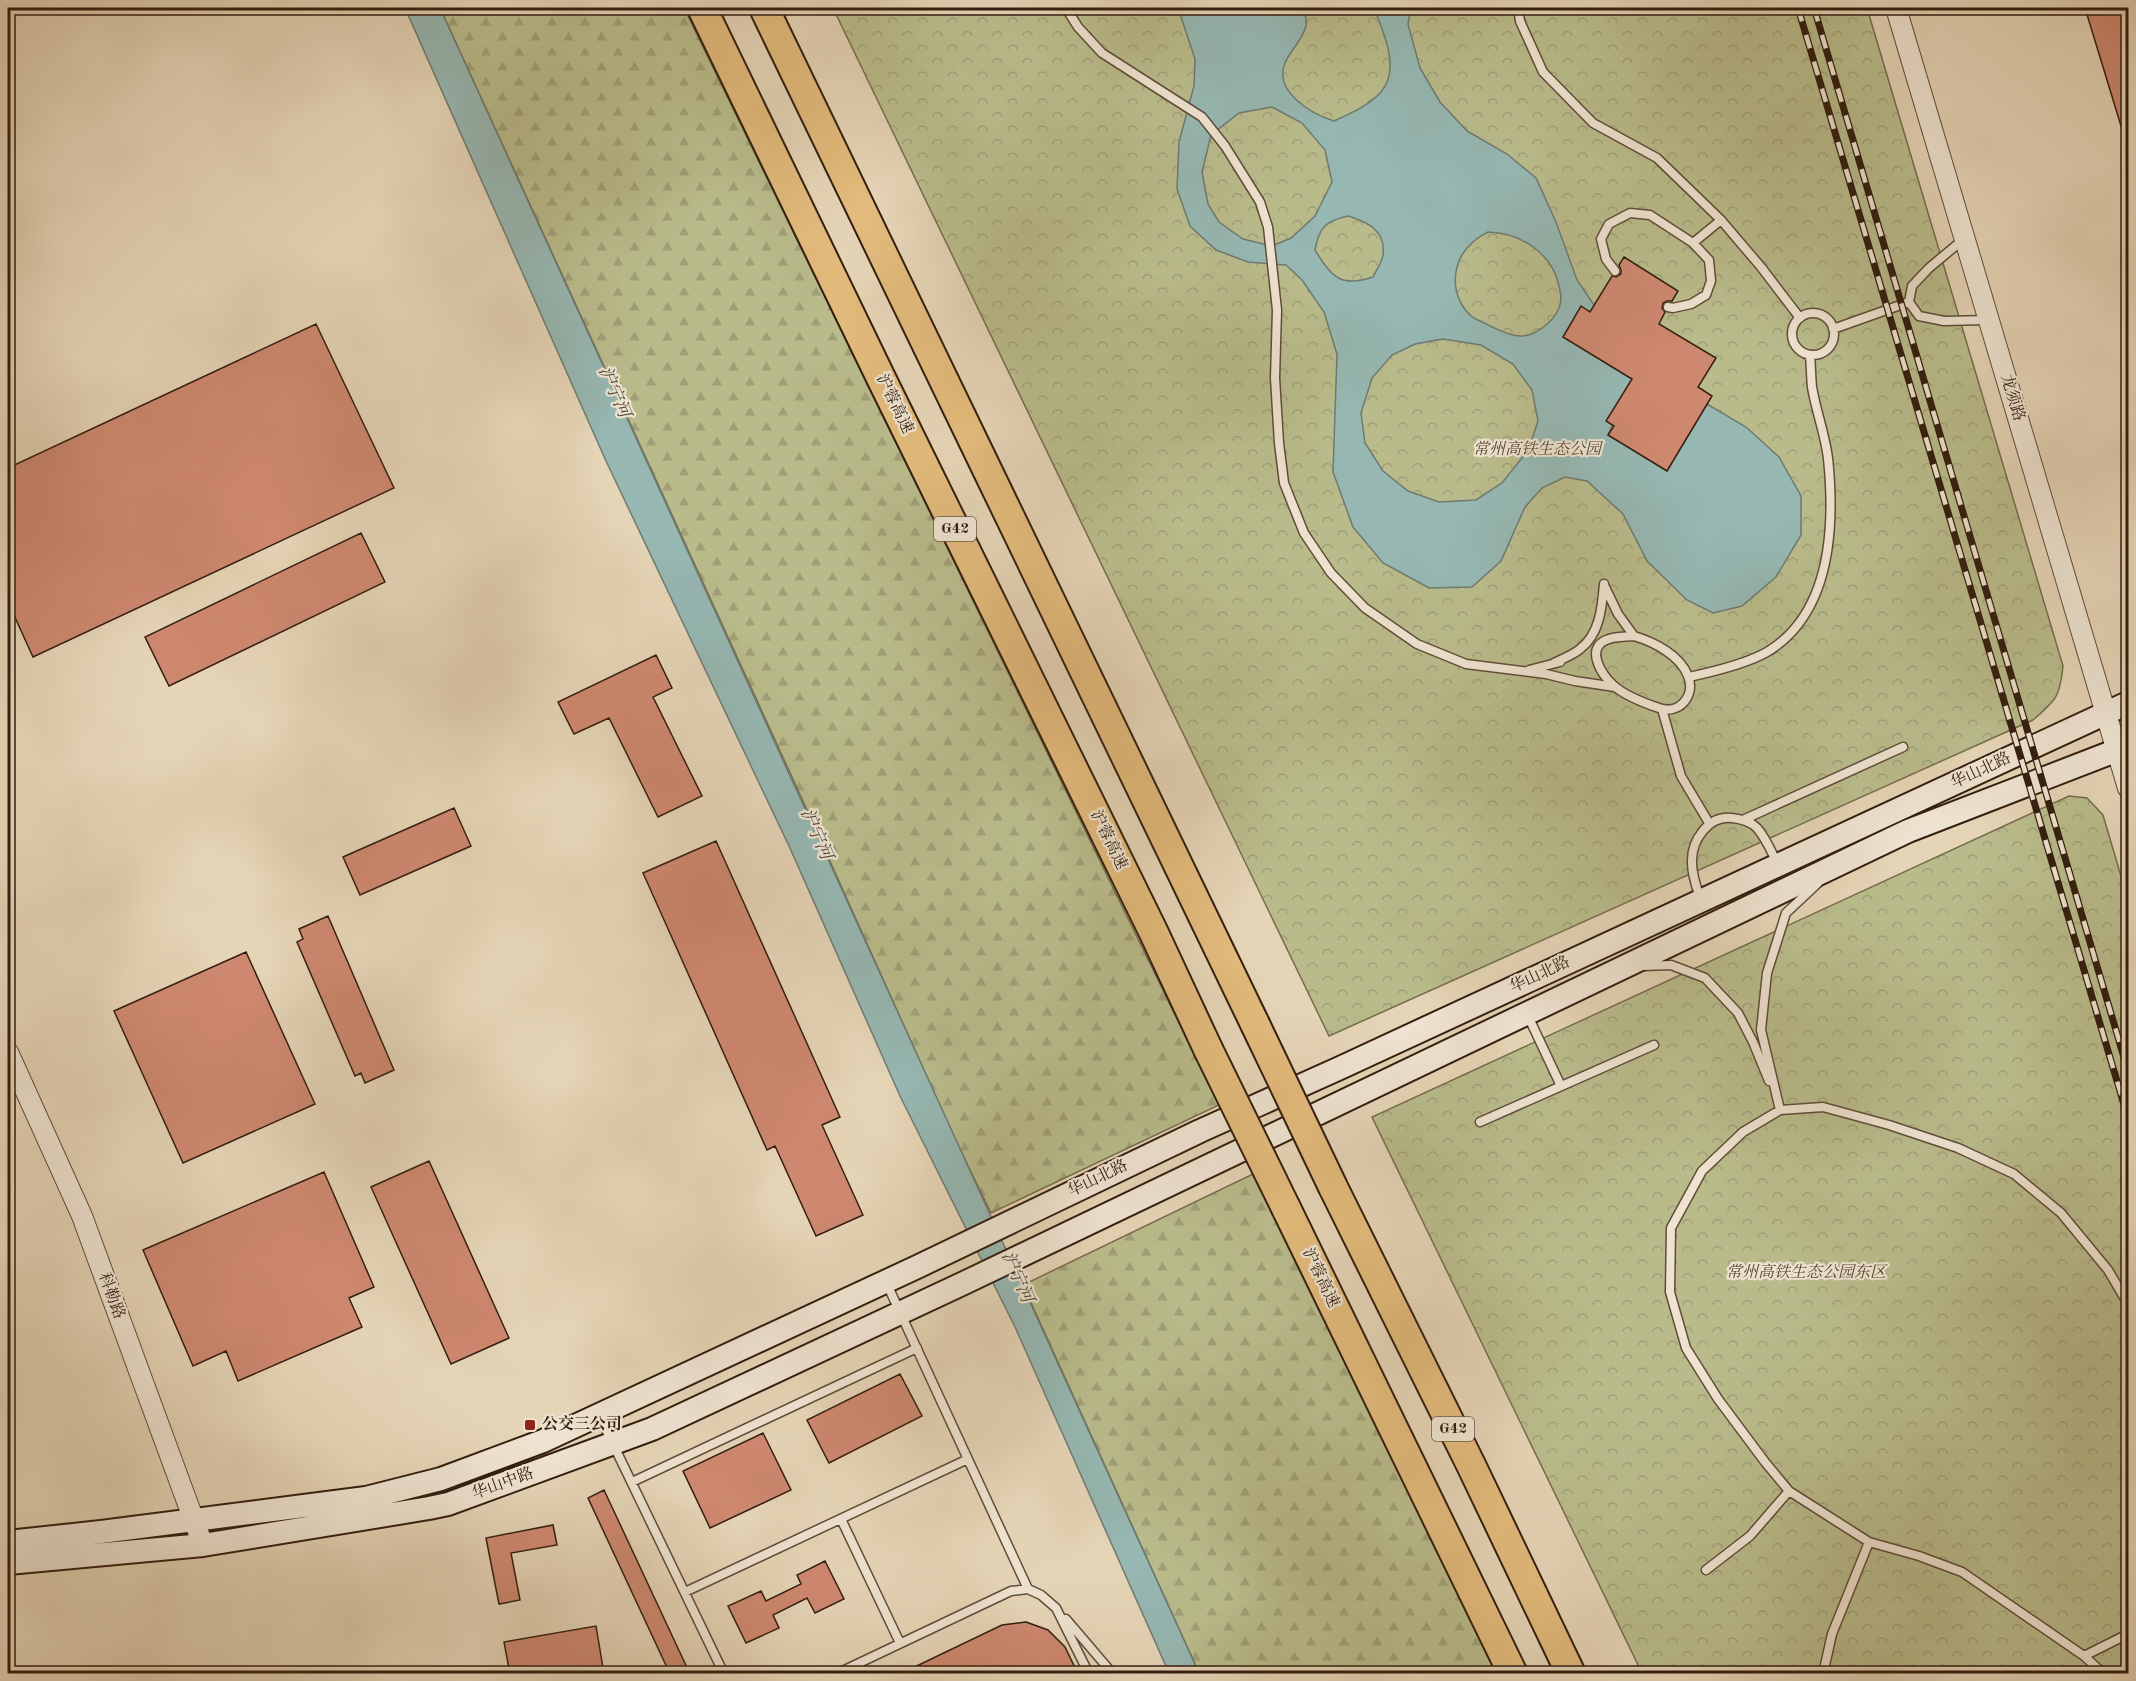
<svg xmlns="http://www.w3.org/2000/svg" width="2136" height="1681" font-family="'Old Standard TT','Noto Serif SC',serif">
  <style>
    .forest { fill: url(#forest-firs); stroke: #766c4d; stroke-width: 1.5 }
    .park { fill: url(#park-crowns); stroke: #766c4d; stroke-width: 1.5 }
    .water { fill: #96b7b2; stroke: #6e7a71; stroke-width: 1.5; fill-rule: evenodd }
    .building { fill: #ce8870; stroke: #331e0f; stroke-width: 1.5 }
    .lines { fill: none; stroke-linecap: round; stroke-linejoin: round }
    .service-casing { stroke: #604c39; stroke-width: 11 }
    .tertiary-casing { stroke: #604c39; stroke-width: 22 }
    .secondary-casing { stroke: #331e0f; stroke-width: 26 }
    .motorway-casing { stroke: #331e0f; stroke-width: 32 }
    .service { stroke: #eee3d0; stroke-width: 8 }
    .tertiary { stroke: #eee3d0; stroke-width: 20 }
    .secondary { stroke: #eee3d0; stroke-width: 22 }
    .motorway { stroke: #e2ba7b; stroke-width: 28 }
    .rail-casing { stroke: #331e0f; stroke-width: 7 }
    .rail { stroke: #eee3d0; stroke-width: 4.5; stroke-dasharray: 14; stroke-linecap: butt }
    .motorway-bridge-casing { stroke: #331e0f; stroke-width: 32; stroke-linecap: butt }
    .motorway-bridge { stroke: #e2ba7b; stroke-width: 28 }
    .poi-dot { fill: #8f2418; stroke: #eee3d0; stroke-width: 2 }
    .labels { text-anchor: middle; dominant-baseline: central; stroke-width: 4.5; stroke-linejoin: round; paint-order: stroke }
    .shield { fill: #eee3d0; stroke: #6b5949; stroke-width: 1.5 }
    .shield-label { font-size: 15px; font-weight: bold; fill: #331e0f }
    .street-label { font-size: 16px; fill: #331e0f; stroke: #eee3d0 }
    .park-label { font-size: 16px; font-style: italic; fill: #54452e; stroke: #eee3d0 }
    .poi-label { font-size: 16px; font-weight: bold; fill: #331e0f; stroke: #eee3d0; text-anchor: start }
    .water-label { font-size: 18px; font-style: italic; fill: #514c40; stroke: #eee3d0 }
  </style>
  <defs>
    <pattern id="forest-firs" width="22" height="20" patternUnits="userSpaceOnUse" patternTransform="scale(1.5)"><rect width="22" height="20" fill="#b9bb8b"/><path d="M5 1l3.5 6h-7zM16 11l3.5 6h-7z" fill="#a0a077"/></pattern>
    <pattern id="park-crowns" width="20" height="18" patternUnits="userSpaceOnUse" patternTransform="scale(1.5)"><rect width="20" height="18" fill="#b9bb8b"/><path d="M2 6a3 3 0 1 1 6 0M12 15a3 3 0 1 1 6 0" fill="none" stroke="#a0a077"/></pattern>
  </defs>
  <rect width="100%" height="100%" fill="#e5d4b6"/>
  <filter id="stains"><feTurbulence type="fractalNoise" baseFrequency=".00333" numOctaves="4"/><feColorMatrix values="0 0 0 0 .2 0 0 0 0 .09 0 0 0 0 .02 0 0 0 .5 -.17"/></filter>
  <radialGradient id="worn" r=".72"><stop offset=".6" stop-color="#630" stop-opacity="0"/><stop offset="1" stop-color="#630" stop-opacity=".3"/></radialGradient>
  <path class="forest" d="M 440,8 L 684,8 L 1219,1105 L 991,1213 L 954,1137 L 797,788 Z
    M 1255,1173 L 1497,1673 L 1199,1673 L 1023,1285 Z"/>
  <path class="park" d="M 833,8 L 1867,8 L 2063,666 C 2060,697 2056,700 2033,720 L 1329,1036 Z
    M 2069,796 L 2087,798 L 2103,815 L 2128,900 L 2128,1673 L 1642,1673 L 1372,1117 Z"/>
  <path class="water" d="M 405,8 L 440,8 L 1199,1673 L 1169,1673 L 1015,1327 L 900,1096 L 789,846 L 606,461 Z
    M 1178,8 L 1304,8 C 1305,13 1307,21 1306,26 C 1303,39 1290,51 1285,63 C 1273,92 1312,114 1334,121 C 1349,114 1370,105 1381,92 C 1401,69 1383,31 1374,8 L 1411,8 L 1408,24 L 1420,68 L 1440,102 L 1467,131 L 1507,154 L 1536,178 L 1556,222 L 1577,280 L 1594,305 L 1591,312 L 1581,307 L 1563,337 L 1632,379 L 1608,435 L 1667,471 L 1707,404 L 1746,427 L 1779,457 L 1801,496 L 1801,535 L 1776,577 L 1742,606 L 1713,613 L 1687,600 L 1647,561 L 1623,514 L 1587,481 L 1565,477 L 1542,488 L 1525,507 L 1501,561 L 1472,587 L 1429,588 L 1383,563 L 1353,527 L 1333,472 L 1337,354 L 1324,312 L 1302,280 L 1286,265 L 1248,262 L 1216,250 L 1190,226 L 1177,189 L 1179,142 L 1194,86 L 1195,59 ZM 1272,107 L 1302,123 L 1325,150 L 1332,182 L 1315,216 L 1291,238 L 1272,246 L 1243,239 L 1219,222 L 1208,204 L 1202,172 L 1211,135 L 1239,113 ZM 1348,216 C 1368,222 1386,231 1383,255 C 1382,262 1376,271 1373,277 C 1341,288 1331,277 1315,250 C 1319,227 1326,221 1348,216 ZM 1488,232 C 1521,233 1552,253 1559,286 C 1561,295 1562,300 1559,308 C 1553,322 1536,336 1520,336 C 1510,336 1499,330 1490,326 C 1484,322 1475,320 1470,315 C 1449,294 1451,261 1473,242 C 1477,238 1483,235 1488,232 ZM 1443,339 L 1481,345 L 1513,364 L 1532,390 L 1538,421 L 1529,449 L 1502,483 L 1476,500 L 1439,502 L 1408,491 L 1383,471 L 1365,443 L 1361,413 L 1372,378 L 1392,355 L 1415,344 Z"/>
  <path class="building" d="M 2085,8 L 2124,8 L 2128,21 L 2128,138 L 2125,139 Z
    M 1624,257 L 1678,291 L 1672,301 L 1667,301 L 1663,303 L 1662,308 L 1665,312 L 1659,324 L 1716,358 L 1698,387 L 1712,396 L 1667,471 L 1608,435 L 1614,426 L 1606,421 L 1632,379 L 1563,337 L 1581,306 L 1590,312 L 1612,276 L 1616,277 L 1621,274 L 1621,270 L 1619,265 Z
    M 316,324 L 394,488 L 33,657 L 8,602 L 8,468 Z
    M 361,533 L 385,582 L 169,686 L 145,637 Z
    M 656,655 L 672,688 L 653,697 L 702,796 L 658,817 L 609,718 L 574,734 L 558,702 Z
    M 454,808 L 471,846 L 360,895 L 343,857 Z
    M 716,841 L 840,1117 L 822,1125 L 863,1215 L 816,1236 L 775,1146 L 767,1150 L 643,873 Z
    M 328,916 L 394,1070 L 365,1083 L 361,1073 L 355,1076 L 297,942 L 303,939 L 299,929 Z
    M 246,952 L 315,1104 L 183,1163 L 114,1011 Z
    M 429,1161 L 509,1338 L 451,1364 L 371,1187 Z
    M 324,1172 L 374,1287 L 349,1298 L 362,1327 L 238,1381 L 226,1351 L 193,1366 L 143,1250 Z
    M 900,1374 L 922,1416 L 829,1463 L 807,1420 Z
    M 763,1433 L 791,1490 L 710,1528 L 683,1471 Z
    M 604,1490 L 690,1674 L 670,1674 L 588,1498 Z
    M 553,1525 L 557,1545 L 511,1553 L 520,1600 L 499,1604 L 486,1538 Z
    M 825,1561 L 844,1599 L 815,1613 L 807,1598 L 773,1615 L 779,1628 L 746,1643 L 728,1606 L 761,1591 L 766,1601 L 801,1584 L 797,1575 Z
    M 1026,1622 L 1048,1630 L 1065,1647 L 1078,1674 L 900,1674 L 1002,1625 Z
    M 596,1626 L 604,1674 L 510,1674 L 504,1642 Z"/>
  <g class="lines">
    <defs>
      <path id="service" d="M 1066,8 L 1078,27 L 1102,53 L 1202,117 L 1225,146 L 1260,202 L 1268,227 L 1277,310 L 1275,378 L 1279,443 L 1284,483 L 1304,533 L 1331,573 L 1365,608 L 1417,644 L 1466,664 L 1546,674 L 1575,681 L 1615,687
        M 1518,8 L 1520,21 L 1543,72 L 1593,123 L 1657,158 L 1721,220 L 1761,267 L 1800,318
        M 1965,238 L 1929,268 L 1912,286 L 1909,302 L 1919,316 L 1944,321 L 1987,320
        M 1693,243 L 1721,220
        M 1615,271 L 1606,259 L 1601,239 L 1609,224 L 1630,213 L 1650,215 L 1693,243 L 1709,260 L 1711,281 L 1706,295 L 1691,304 L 1673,308 L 1668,307
        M1792 334a21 21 0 1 1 42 0a21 21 0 1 1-42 0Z
        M 1833,329 L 1909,302
        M 1604,585 L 1618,614 L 1634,636
        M 1634,636 C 1654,642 1680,655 1688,676 C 1696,696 1679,715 1659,708 C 1644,703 1625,696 1613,685 C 1602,675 1585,649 1606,640 C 1615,636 1625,637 1634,636 Z
        M 1554,663 C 1562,659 1573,655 1580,649 C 1600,634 1602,607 1604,584
        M 1529,670 L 1560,662
        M 1689,677 C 1712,672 1746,664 1767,652 C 1832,613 1835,526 1828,458 C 1825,434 1816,411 1812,387 C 1811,377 1811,366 1810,355
        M 1662,709 L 1681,776 L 1709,823
        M 1745,819 L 1903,747
        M 1700,898 C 1696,886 1692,875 1692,863 C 1691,840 1709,815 1732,818 C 1742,819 1750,821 1757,828 C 1766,838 1772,853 1778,865
        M 1643,966 L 1671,965 L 1705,978 L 1738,1013 L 1753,1042 L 1769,1081
        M 1528,1016 L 1561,1086
        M 1780,1110 L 1761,1030 L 1767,973 L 1786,913 L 1818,883
        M 1480,1122 L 1654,1045
        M 886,1282 L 1028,1589 L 1041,1595 L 1056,1608 L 1089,1674
        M 599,1415 L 724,1674
        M 632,1482 L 917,1348
        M 841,1519 L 900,1643
        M 1706,1570 L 1750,1536 L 1789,1491
        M 685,1592 L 968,1459
        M 1066,1619 L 1113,1674
        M 2084,1656 L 2128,1634
        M 836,1674 L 1011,1591 L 1028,1589
        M 1823,1674 L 1832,1634 L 1869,1542
        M 2104,1674 L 2084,1656 L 1962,1572 L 1919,1556 L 1869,1542 L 1789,1491 L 1765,1462 L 1718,1399 L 1686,1348 L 1670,1292 L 1671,1228 L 1702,1171 L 1743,1132 L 1780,1110 L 1823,1107 L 1889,1125 L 1958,1148 L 2014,1174 L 2061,1213 L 2108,1270 L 2128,1304"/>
      <path id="tertiary" d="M 1896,8 L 2128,788
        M 8,1052 L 82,1216 L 203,1545"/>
      <path id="secondary" d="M 8,1542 L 101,1532 L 366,1498 L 441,1479 L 543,1441 L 917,1267 L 1200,1131 L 1340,1068 L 2128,703
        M 8,1563 L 203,1545 L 429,1508 L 448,1504 L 652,1429 L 964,1283 L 1908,831 L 2128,746"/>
      <path id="motorway" d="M 702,8 L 881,378 L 1153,931 L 1208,1049
        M 764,8 L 1255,1024
        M 1333,1187 L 1471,1465 L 1571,1674
        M 1286,1208 L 1513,1674"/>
    </defs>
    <use href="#service" class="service-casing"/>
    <use href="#tertiary" class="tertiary-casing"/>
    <use href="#secondary" class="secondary-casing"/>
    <use href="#motorway" class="motorway-casing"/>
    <use href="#service" class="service"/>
    <use href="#tertiary" class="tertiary"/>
    <use href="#secondary" class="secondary"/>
    <use href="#motorway" class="motorway"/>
    <defs>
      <path id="rail" d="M 1798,8 L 2128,1118
        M 1814,8 L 2128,1071"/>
    </defs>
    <use href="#rail" class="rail-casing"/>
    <use href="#rail" class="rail"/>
    <defs>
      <path id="motorway-bridge" d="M 1255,1024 L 1333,1187
        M 1208,1049 L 1286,1208"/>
    </defs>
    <use href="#motorway-bridge" class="motorway-bridge-casing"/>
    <use href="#motorway-bridge" class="motorway-bridge"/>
  </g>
  <rect class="poi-dot" x="524" y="1419" width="12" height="12" rx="3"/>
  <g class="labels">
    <g class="shield">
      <rect x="934" y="517" width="42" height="24" rx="4.5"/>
      <rect x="1432" y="1417" width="42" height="24" rx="4.5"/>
    </g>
    <g class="shield-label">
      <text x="955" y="529">G42</text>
      <text x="1453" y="1429">G42</text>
    </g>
    <g class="street-label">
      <text transform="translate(2012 398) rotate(73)">龙须路</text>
      <text transform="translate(894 404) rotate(64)">沪蓉高速</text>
      <text transform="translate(1981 771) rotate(-25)">华山北路</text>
      <text transform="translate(1108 840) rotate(64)">沪蓉高速</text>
      <text transform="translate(1540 975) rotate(-25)">华山北路</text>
      <text transform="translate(1098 1179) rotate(-26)">华山北路</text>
      <text transform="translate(1320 1278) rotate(64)">沪蓉高速</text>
      <text transform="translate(111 1296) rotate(70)">科勒路</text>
      <text transform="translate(503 1484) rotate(-20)">华山中路</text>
    </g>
    <g class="park-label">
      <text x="1537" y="450">常州高铁生态公园</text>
      <text x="1806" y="1273">常州高铁生态公园东区</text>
    </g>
    <g class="poi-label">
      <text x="542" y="1425">公交三公司</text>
    </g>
    <g class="water-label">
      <text transform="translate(614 392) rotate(66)">沪宁河</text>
      <text transform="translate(816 834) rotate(66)">沪宁河</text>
      <text transform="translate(1017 1277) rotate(66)">沪宁河</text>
    </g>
  </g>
  <rect width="2136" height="1681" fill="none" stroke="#e5d4b6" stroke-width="30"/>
  <rect x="9" y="9" width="2118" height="1663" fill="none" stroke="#331e0f" stroke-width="3"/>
  <rect x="15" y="15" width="2106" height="1651" fill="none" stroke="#331e0f" stroke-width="1.5"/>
  <rect width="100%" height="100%" filter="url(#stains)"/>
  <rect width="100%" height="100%" fill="url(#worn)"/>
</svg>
